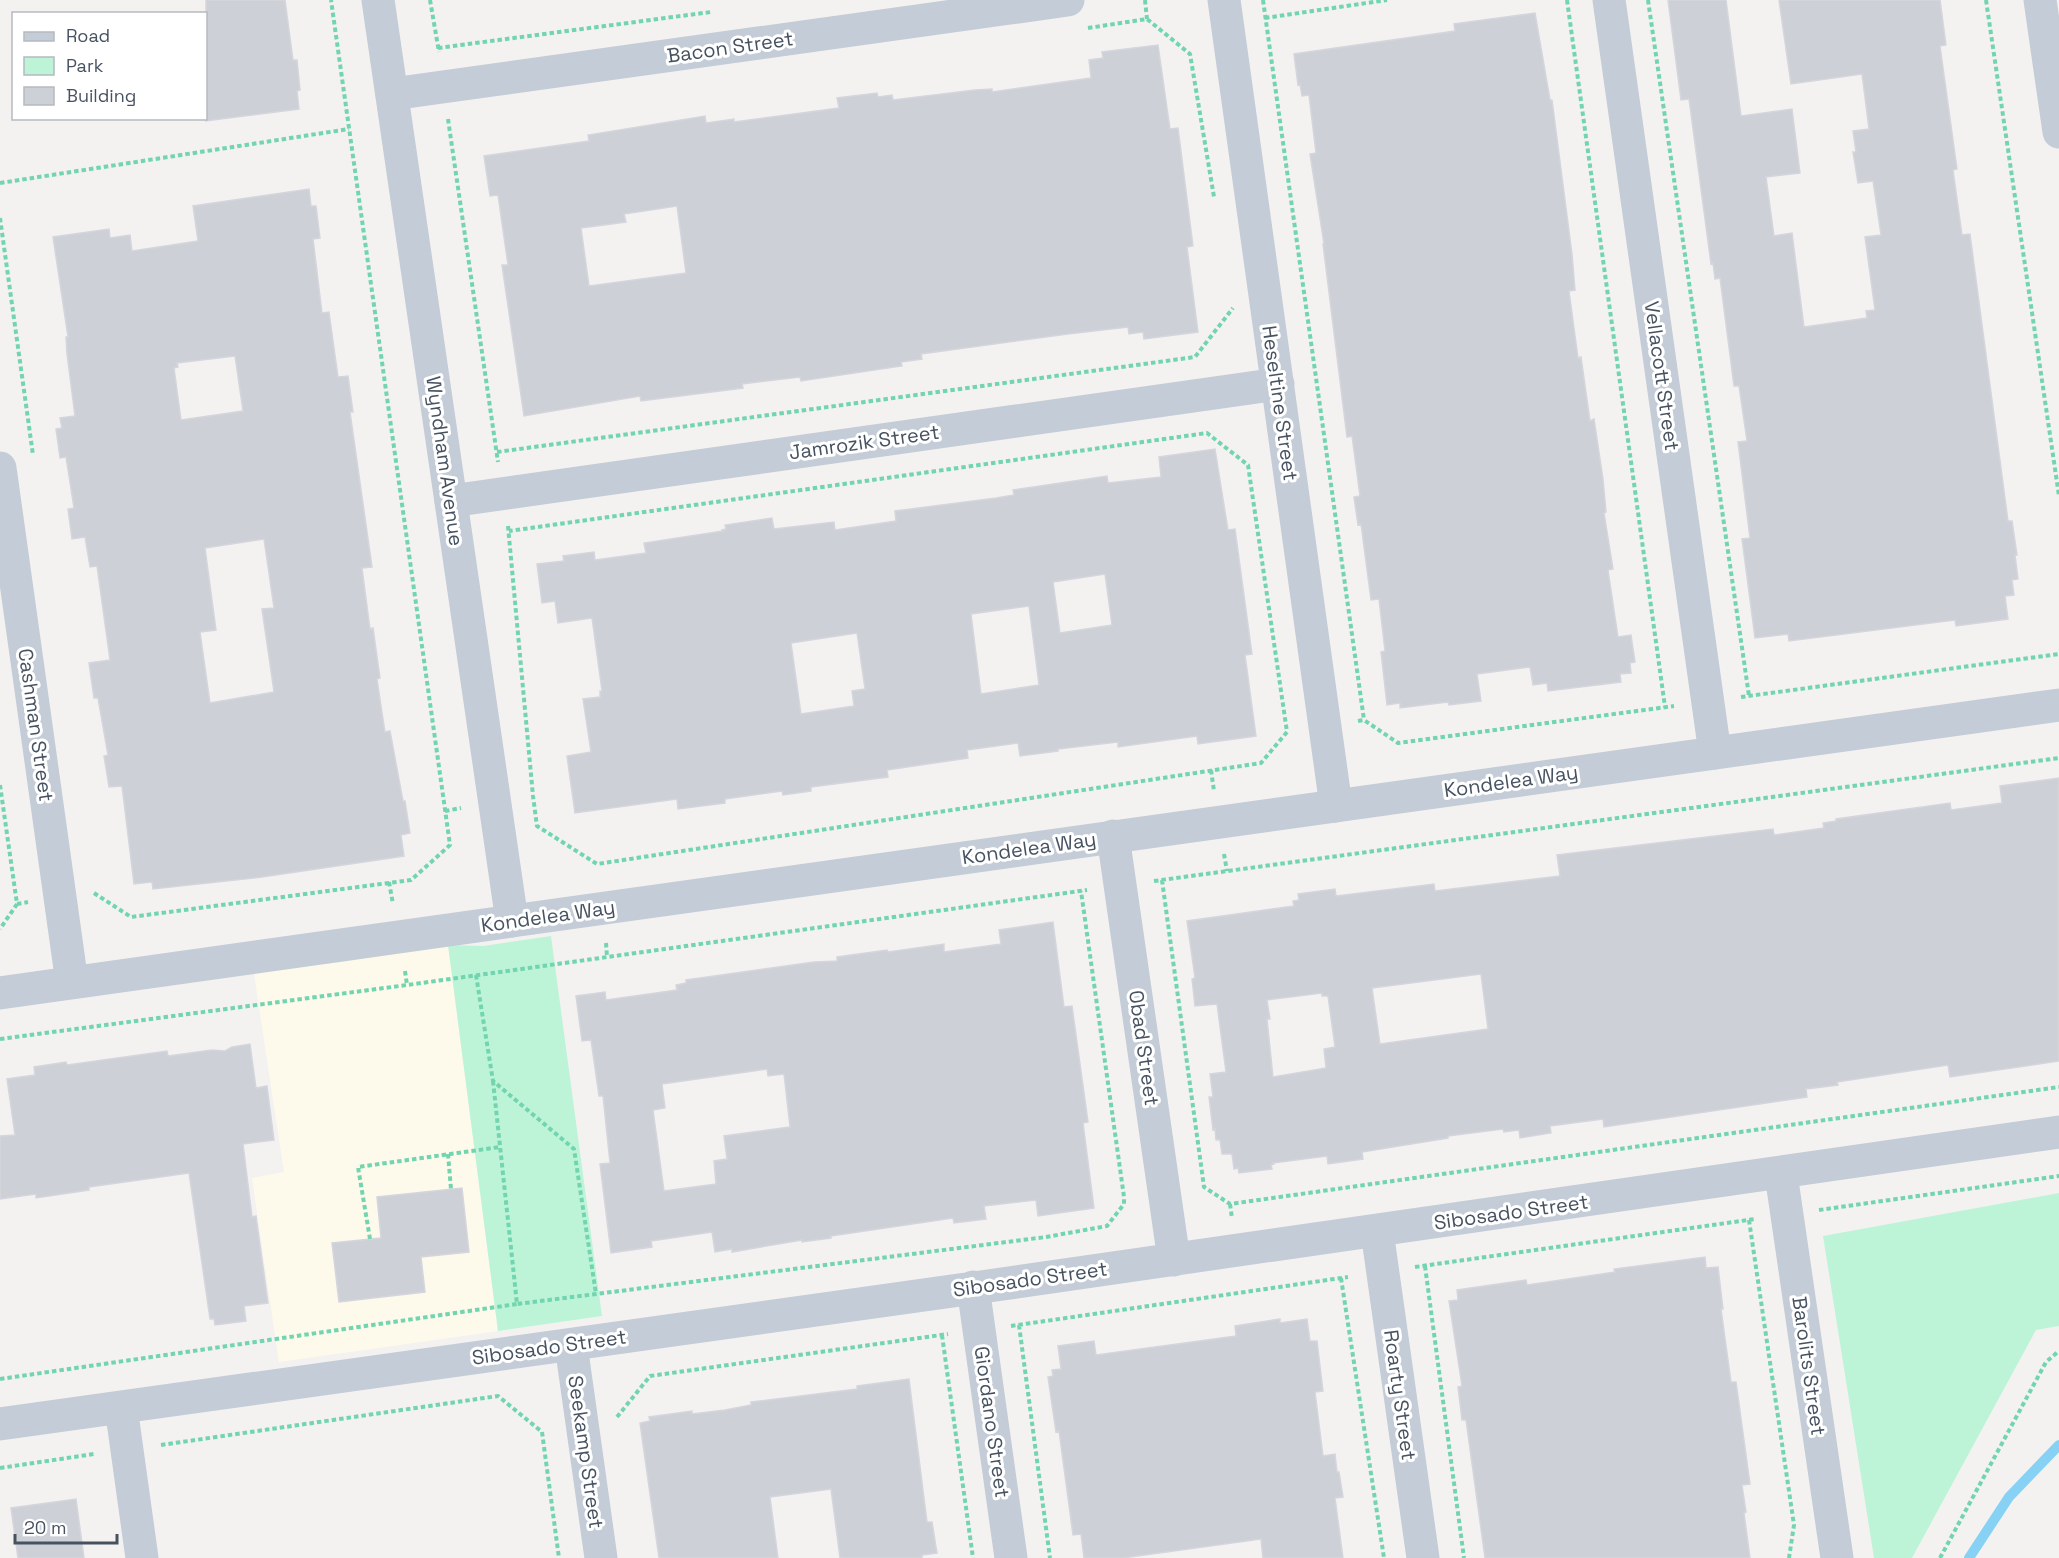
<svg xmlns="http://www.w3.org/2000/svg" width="2059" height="1558" font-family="'Space Grotesk',sans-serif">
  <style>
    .commercial { fill: #fefaeb }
    .green { fill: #bdf4d8 }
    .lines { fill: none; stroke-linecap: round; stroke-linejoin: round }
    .stream { stroke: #87d2f4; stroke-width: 10 }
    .building { fill: #cdd0d7; stroke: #d5d6dd; stroke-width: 1.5; fill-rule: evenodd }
    .path { stroke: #72d5af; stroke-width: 4; stroke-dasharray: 4.5 3; stroke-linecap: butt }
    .minor { stroke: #c4ccd7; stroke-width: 33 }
    .tertiary { stroke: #c4ccd7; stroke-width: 33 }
    .labels { text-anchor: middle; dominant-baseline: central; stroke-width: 6; stroke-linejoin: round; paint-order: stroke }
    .street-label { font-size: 20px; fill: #475261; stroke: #fff }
  </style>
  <rect width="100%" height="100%" fill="#f4f2f1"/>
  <path class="commercial" d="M 448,945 L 498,1331 L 279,1362 L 252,1178 L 284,1172 L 254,973 L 343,962 Z"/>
  <path class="green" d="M 551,936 L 602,1316 L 498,1331 L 448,945 L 483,946 Z
    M 2059,1193 L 2059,1326 L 2036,1330 L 1912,1558 L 1874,1558 L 1823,1236 Z"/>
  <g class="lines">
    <path class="stream" d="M 1969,1558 L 2009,1497 L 2059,1445"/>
  </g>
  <path class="building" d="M 206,0 L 285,0 L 293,60 L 297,60 L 300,90 L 297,91 L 299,109 L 206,121 Z
    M 1668,0 L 1726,0 L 1741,116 L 1792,109 L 1800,173 L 1766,177 L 1774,236 L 1792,233 L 1804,327 L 1867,318 L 1866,311 L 1875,310 L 1865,237 L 1881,235 L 1873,181 L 1858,183 L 1853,152 L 1856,152 L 1853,131 L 1869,129 L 1862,74 L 1791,84 L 1779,0 L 1940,0 L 1946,45 L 1940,46 L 1957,169 L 1953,170 L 1962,235 L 1970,234 L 2008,521 L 2012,521 L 2017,555 L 2015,555 L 2018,579 L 2012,580 L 2014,595 L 2005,596 L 2008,619 L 1956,626 L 1955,620 L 1789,641 L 1788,634 L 1755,638 L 1742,539 L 1750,538 L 1738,442 L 1747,441 L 1739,386 L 1734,386 L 1720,278 L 1715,279 L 1713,263 L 1711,264 L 1689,99 L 1681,100 Z
    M 1535,13 L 1550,100 L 1552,100 L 1572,254 L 1575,290 L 1569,291 L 1578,358 L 1581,357 L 1590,421 L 1594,419 L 1603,479 L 1606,512 L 1604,513 L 1613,569 L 1608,570 L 1618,637 L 1631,635 L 1635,662 L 1630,663 L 1631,673 L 1620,674 L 1621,682 L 1548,691 L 1547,683 L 1533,685 L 1530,667 L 1477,674 L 1481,701 L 1449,705 L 1448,702 L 1400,708 L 1400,703 L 1387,705 L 1381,652 L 1385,651 L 1379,599 L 1371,600 L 1361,524 L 1358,525 L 1354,497 L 1360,496 L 1352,436 L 1347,437 L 1323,244 L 1324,244 L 1310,154 L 1316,153 L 1309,95 L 1302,96 L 1300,84 L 1298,85 L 1294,54 L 1455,31 L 1454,24 Z
    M 1158,45 L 1170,129 L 1178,128 L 1193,246 L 1187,247 L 1198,332 L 1144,339 L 1143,332 L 1129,334 L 1128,327 L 1068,334 L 921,354 L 922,359 L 901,362 L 902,366 L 801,381 L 800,377 L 742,384 L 743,388 L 641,401 L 640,396 L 524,416 L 502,265 L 508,265 L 498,195 L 490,196 L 484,156 L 589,141 L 588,135 L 705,116 L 706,123 L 734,119 L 734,122 L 839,108 L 837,98 L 877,93 L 878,97 L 892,95 L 893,100 L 975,90 L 992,89 L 992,92 L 1091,78 L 1089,60 L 1103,58 L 1102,52 ZM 677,206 L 686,273 L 589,286 L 581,228 L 626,222 L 624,214 Z
    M 309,189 L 311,206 L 316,206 L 320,238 L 313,239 L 322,313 L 329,312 L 338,377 L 348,376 L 353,412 L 350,412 L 372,567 L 362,568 L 370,629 L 373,628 L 380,678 L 377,679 L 381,706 L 385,732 L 390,731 L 403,801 L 405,801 L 410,833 L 401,835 L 404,856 L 262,877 L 153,889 L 152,882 L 134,884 L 122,786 L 109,787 L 104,756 L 108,755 L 98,698 L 94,698 L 89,663 L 110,660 L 97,566 L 90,567 L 85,537 L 72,539 L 68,509 L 74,508 L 66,457 L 60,458 L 56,429 L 62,428 L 60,418 L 75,416 L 67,354 L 66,337 L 68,337 L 53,237 L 109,229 L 110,238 L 130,235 L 132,251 L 198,241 L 193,206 ZM 235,356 L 243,411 L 181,420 L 174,368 L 178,367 L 177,363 ZM 264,539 L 274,608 L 262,609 L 274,692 L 210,703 L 200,632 L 216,630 L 205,548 Z
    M 1215,449 L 1228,530 L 1235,529 L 1252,654 L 1245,655 L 1256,736 L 1198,744 L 1197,736 L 1118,747 L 1118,742 L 1058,749 L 1058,751 L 1020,756 L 1018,743 L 967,750 L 968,758 L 887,770 L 888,777 L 811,787 L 811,791 L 783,795 L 782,791 L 725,799 L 725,803 L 678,809 L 677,799 L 575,813 L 567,756 L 591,752 L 583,699 L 600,697 L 600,691 L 602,691 L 592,618 L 558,623 L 555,601 L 542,603 L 537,564 L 564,561 L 563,556 L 594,552 L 595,560 L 646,553 L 644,543 L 723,531 L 722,530 L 726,529 L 725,525 L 772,518 L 774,529 L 834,522 L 835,530 L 896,521 L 895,511 L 996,498 L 1014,495 L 1013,490 L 1107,476 L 1108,483 L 1161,477 L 1159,457 ZM 1105,574 L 1112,625 L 1060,633 L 1053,582 ZM 1029,606 L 1039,685 L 981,694 L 971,614 ZM 857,633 L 865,689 L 852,691 L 854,706 L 801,714 L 791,643 Z
    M 2059,778 L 2059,1061 L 1950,1077 L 1948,1065 L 1837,1082 L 1838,1085 L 1806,1089 L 1807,1097 L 1604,1127 L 1603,1119 L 1550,1126 L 1551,1133 L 1520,1138 L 1519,1130 L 1504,1132 L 1503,1129 L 1448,1136 L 1448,1138 L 1362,1152 L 1363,1159 L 1328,1164 L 1327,1156 L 1273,1163 L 1274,1164 L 1271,1165 L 1272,1169 L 1239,1173 L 1238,1168 L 1234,1169 L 1232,1154 L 1222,1154 L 1220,1140 L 1216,1140 L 1215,1129 L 1213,1130 L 1209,1097 L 1213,1097 L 1210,1074 L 1226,1072 L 1217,1004 L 1195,1006 L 1192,979 L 1195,978 L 1187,921 L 1294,906 L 1293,901 L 1299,900 L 1298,894 L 1335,889 L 1336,896 L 1434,884 L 1435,891 L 1560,876 L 1557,855 L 1773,829 L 1774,835 L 1824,828 L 1823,823 L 1836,821 L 1836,819 L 1950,803 L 1951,810 L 2002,803 L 2000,786 ZM 1481,974 L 1488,1029 L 1380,1044 L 1372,988 ZM 1322,993 L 1322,996 L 1328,996 L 1335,1047 L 1324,1049 L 1326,1068 L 1273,1077 L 1267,1019 L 1270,1019 L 1267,1000 Z
    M 1053,922 L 1064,1007 L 1072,1006 L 1088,1122 L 1083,1123 L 1094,1208 L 1038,1216 L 1036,1200 L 984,1206 L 986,1219 L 954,1223 L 953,1218 L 831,1236 L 831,1238 L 802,1242 L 802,1240 L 732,1252 L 732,1249 L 715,1252 L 712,1232 L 651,1241 L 652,1247 L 611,1253 L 600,1164 L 610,1163 L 603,1096 L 599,1096 L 591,1040 L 582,1041 L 576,996 L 605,992 L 606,1000 L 677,990 L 676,985 L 686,983 L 686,980 L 814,962 L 837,961 L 837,957 L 887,950 L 888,952 L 944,944 L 944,952 L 1001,944 L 999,930 ZM 767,1069 L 768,1076 L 784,1074 L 790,1127 L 724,1136 L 727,1159 L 714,1161 L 716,1184 L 664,1191 L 653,1110 L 665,1108 L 662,1084 Z
    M 250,1044 L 256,1088 L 267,1086 L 274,1140 L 243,1144 L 252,1217 L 256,1216 L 268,1303 L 244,1306 L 246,1321 L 215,1325 L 214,1319 L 210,1319 L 189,1173 L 89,1187 L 89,1190 L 36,1198 L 36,1194 L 0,1199 L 0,1136 L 15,1135 L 7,1079 L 35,1075 L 34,1067 L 66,1062 L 67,1065 L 167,1051 L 168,1056 L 212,1050 L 225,1051 L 232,1047 Z
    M 462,1188 L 469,1252 L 421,1257 L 425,1292 L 339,1302 L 332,1243 L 381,1238 L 377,1197 Z
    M 1705,1257 L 1706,1268 L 1718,1267 L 1723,1309 L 1721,1309 L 1731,1382 L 1736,1382 L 1750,1484 L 1742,1485 L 1746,1512 L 1744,1513 L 1750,1558 L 1485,1558 L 1466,1420 L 1462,1420 L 1458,1387 L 1462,1386 L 1449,1301 L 1458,1300 L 1457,1290 L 1526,1280 L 1527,1285 L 1615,1272 L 1614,1269 Z
    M 1280,1319 L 1280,1323 L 1307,1319 L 1310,1341 L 1317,1341 L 1323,1391 L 1315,1392 L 1323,1456 L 1335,1454 L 1337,1472 L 1339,1472 L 1343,1497 L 1335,1498 L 1343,1558 L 1263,1558 L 1261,1539 L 1123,1558 L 1084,1558 L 1081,1534 L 1073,1535 L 1059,1431 L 1056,1432 L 1048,1377 L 1053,1376 L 1052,1370 L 1061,1369 L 1058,1346 L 1094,1341 L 1096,1355 L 1236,1336 L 1235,1326 Z
    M 909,1379 L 927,1522 L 932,1522 L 937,1553 L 922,1555 L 922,1558 L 840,1558 L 831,1489 L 770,1497 L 778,1558 L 659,1558 L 640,1423 L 650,1421 L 649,1417 L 692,1411 L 692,1414 L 725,1410 L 751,1405 L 751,1402 L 857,1389 L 857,1386 Z
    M 76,1499 L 84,1558 L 18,1558 L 11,1508 Z"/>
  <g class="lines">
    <path class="path" d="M 430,0 L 439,52
      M 1145,0 L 1147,19
      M 1263,0 L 1364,720
      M 1567,0 L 1665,707
      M 1648,0 L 1749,696
      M 1986,0 L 2059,496
      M 1265,18 L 1387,0
      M 1088,28 L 1147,19 L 1190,54 L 1214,197
      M 438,48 L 711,12
      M 448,119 L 498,462
      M 0,183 L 349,129
      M 0,218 L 33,455
      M 497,452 L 1195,357 L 1233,308
      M 508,526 L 533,796 L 537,826 L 597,864 L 1261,763 L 1287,732 L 1248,465 L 1207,433 L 509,531
      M 1741,697 L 2059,654
      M 1358,721 L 1364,720 L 1398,743 L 1674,706
      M 1211,770 L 1214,791
      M 0,785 L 17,904 L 0,929
      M 445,811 L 461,808
      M 1224,854 L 1227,871
      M 1162,880 L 1204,1187 L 1230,1204 L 2059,1087
      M 1154,881 L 2059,758
      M 389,882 L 393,904
      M 94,893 L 131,917 L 411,880 L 450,845 L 331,0
      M 17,904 L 28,902
      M 606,943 L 607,957
      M 405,971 L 407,985
      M 476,975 L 493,1081 L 574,1149 L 596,1294
      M 0,1039 L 407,985 L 1087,890
      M 493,1081 L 517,1304 L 1046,1237 L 1107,1226 L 1124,1204 L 1124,1197 L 1081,891
      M 448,1154 L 451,1189
      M 1230,1204 L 1232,1218
      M 1819,1210 L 2059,1176
      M 1749,1220 L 1794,1525 L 1789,1558
      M 370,1239 L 358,1167 L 500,1147
      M 1425,1266 L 1464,1558
      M 1415,1267 L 1755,1219
      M 1341,1278 L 1384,1558
      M 1019,1325 L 1050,1558
      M 1011,1326 L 1348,1277
      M 942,1335 L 973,1558
      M 0,1379 L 517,1304
      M 617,1417 L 650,1376 L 948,1334
      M 161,1445 L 498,1396 L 542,1432 L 559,1558
      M 0,1468 L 94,1454
      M 1940,1558 L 2046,1362 L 2059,1351"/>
    <path class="minor" d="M 1224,0 L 1336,806
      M 1609,0 L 1715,753
      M 392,94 L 1068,0
      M 0,468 L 72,983
      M 451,501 L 1278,384
      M 1113,836 L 1174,1260
      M 0,993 L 512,921
      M 1781,1174 L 1837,1558
      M 1377,1231 L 1423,1558
      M 973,1287 L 1011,1558
      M 571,1345 L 601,1558
      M 121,1407 L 142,1558
      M 0,1424 C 686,1327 1374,1235 2059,1132"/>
    <path class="tertiary" d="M 378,0 L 512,921 L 2059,705
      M 2040,0 L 2059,132"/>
  </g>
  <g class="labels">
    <g class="street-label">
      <text transform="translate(730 47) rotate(-8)">Bacon Street</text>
      <text transform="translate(1662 376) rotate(82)">Vellacott Street</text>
      <text transform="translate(1280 403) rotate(82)">Heseltine Street</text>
      <text transform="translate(864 442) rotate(-8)">Jamrozik Street</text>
      <text transform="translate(445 461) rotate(82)">Wyndham Avenue</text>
      <text transform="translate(36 725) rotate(82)">Cashman Street</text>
      <text transform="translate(1511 781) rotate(-8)">Kondelea Way</text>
      <text transform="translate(1029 848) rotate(-8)">Kondelea Way</text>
      <text transform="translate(548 916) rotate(-8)">Kondelea Way</text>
      <text transform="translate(1144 1048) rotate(82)">Obad Street</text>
      <text transform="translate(1511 1212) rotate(-8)">Sibosado Street</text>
      <text transform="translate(1030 1279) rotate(-8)">Sibosado Street</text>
      <text transform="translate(549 1347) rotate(-8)">Sibosado Street</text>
      <text transform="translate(1809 1366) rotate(82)">Barolits Street</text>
      <text transform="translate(1400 1395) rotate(82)">Roarty Street</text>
      <text transform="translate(992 1422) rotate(82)">Giordano Street</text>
      <text transform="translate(586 1452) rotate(82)">Seekamp Street</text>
    </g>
  </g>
  <rect x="12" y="12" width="195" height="108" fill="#ffffff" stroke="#b5bac0" stroke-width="1.5"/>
  <rect x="24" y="32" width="30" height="9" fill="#c4ccd7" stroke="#b5bac0" stroke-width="1.5"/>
  <text x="66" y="42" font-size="18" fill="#475261">Road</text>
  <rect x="24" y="57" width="30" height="18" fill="#bdf4d8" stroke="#b5bac0" stroke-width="1.5"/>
  <text x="66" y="72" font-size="18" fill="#475261">Park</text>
  <rect x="24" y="87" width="30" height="18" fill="#cdd0d7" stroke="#b5bac0" stroke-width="1.5"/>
  <text x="66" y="102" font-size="18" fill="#475261">Building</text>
  <path d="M15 1534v9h102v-9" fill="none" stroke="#475261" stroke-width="3"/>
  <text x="24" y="1534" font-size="18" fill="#475261" stroke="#ffffff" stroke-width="4.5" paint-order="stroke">20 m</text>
</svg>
